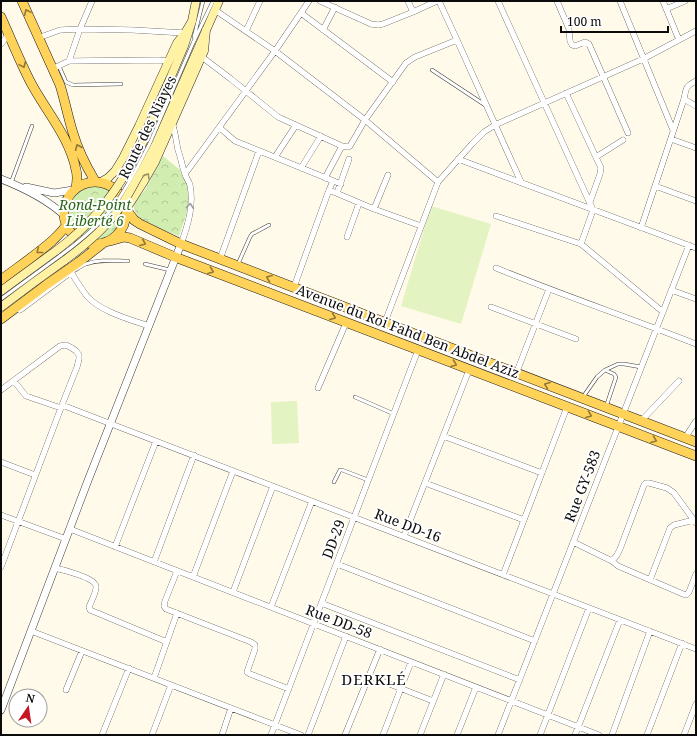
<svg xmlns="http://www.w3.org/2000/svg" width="697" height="736" font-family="'Noto Serif',serif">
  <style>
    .park { fill: url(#park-crowns) }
    .pitch { fill: #e4f3c2 }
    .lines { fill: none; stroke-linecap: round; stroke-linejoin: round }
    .service-casing { stroke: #3e3e3e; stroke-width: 4 }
    .minor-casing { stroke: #3e3e3e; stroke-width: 6 }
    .tertiary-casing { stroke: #3e3e3e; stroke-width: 8 }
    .secondary-casing { stroke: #2d2d2d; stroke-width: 9 }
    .primary-casing { stroke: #1c1c1c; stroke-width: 10 }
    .service { stroke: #fff; stroke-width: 3 }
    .minor { stroke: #fff; stroke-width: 5.5 }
    .tertiary { stroke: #fff; stroke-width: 7 }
    .secondary { stroke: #fff2a4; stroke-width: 8 }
    .primary { stroke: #ffd259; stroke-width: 9 }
    .service-bridge-casing { stroke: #3e3e3e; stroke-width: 4; stroke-linecap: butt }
    .secondary-bridge-casing { stroke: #2d2d2d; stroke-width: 9; stroke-linecap: butt }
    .service-bridge { stroke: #fff; stroke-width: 3 }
    .secondary-bridge { stroke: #fff2a4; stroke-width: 8 }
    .oneway { stroke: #917836 }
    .oneway2 { stroke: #9d9667 }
    .oneway3 { stroke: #9d9d9d }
    .labels { text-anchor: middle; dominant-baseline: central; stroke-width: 4; stroke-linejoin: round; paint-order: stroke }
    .street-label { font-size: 14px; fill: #0b0b0b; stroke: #fff }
    .park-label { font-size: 14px; font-style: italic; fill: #2a6816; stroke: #fff }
    .neighbourhood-label { font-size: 15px; letter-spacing: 1px; fill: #0b0b0b; stroke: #fff }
  </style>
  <defs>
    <pattern id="park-crowns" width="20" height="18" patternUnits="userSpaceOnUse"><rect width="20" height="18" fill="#d1edaf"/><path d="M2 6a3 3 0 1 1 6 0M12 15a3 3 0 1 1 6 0" fill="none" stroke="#b2ca95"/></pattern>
  </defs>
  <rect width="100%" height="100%" fill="#fffae9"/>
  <path class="park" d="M 163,156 C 168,161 175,165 180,170 C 198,189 186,215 179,236 L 147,224 L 137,216 L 134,208 L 134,202 L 145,190 Z
    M68 212a27 27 0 1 1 54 0a27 27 0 1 1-54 0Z"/>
  <path class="pitch" d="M 431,206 L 491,224 L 461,324 L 401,306 Z
    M 297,401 L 299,443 L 272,444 L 271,402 Z"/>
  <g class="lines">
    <defs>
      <path id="service" d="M 194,37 L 203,1
        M 59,66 L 66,82 L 73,85 L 121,84
        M 432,70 L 485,105
        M 136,170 L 150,143 L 193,43 L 213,1
        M 11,183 L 32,126
        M 145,264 L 170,270
        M 238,264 L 250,237 L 252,234 L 269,225
        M 72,272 C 77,269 81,266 86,264 C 100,259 114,261 128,261
        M 1,299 L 61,255
        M 605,370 L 618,364 L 624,364 L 641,367
        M 355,397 L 394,414
        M 583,397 L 597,377 L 605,370 L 614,374 L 616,377 L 606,407
        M 334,482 L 340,470 L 342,470 L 368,480"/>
      <path id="minor" d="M 320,1 L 371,24 L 378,25 L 383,24 L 413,12 L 437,1
        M 408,1 L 413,12
        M 439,1 L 457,40 L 521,182
        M 498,1 L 593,210 L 581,244 L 663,312
        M 557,1 L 569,29 L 570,41 L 572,45 L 575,46 L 585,42 L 589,44 L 628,133
        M 620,1 L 673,130
        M 663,1 L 679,40
        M 666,9 L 685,1
        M 215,10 L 275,51 L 365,120 L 438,182
        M 301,13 L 393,82
        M 323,30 L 335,7
        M 246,31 L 260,1
        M 38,38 L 60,30 L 80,29 L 133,30 L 185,33
        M 1,44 L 9,34
        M 202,57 L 231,79 L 278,117 L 342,146 L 348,147 L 350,146 L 365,120 L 406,63 L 415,57 L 457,40
        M 69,61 L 80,29 L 92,1
        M 52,69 L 69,61 L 158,60 L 170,61
        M 566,93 L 601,168 L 600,174 L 590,202
        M 684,99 L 696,106
        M 172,122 C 175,131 176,140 178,150 C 181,158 182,166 185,174 C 186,178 189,181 190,185 C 194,205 188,225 181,244
        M 220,128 L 235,141 L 341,184
        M 671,139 L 696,148
        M 275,157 L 296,125
        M 596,157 L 623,140
        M 458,159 L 696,248
        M 301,168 L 321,136
        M 185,174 L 275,51 L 309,1
        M 325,178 L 342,146
        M 655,186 L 696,201
        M 329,190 L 374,209 L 421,226
        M 337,193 L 349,159
        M 374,209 L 388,175
        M 496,216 L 581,244
        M 641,228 L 684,99 C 686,88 686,86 696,81
        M 347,237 L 359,203
        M 220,259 L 259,151
        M 496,268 C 562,295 630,318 696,344
        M 294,287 L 329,190 L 333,181
        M 671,290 L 696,299
        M 491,307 L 576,339
        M 20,310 L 71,272 C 76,280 81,289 87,296 C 99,311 131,320 149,326
        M 385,322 L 438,182 L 472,144 L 484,132 L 495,125 L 643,59 L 696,31
        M 516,374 L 549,289
        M 14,381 L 26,396 L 61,408
        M 318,388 L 346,323
        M 1,390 L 60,346 L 66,345 L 72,348 L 76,351 L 79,355 L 79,359 L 77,367 L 62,405 L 1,567
        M 62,405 L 696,649
        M 641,421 L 679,381
        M 443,436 L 542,473
        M 685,438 L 696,421
        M 1,462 L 35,475
        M 425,483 L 524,520
        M 1,515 L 66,539
        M 70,529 L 599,735
        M 404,536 L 469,370
        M 573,542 L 612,561 L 618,566 L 683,594 L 686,595 L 689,592 L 696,574
        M 115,547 L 156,441
        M 612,561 L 617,555 L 620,549 L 644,485 L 646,483 L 649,483 L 667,488 L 674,493 L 696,523
        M 154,562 L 194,455
        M 337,564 L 535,641
        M 55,568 C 64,570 95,578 96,586 C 97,591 91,602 89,607 L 90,610 L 167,642
        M 177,571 L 165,601 L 164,606 L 166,609 L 251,642 L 255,645 L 255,649 L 247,672 L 250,674 L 289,689
        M 503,575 L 567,407
        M 193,577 L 233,471
        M 650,580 L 670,528 L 674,525 L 694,520
        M 233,592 L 273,486
        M 321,603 L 520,680
        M 271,607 L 312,501
        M 31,631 L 301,735
        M 369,676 L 433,701
        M 154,678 L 177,613
        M 66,690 L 82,651
        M 102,735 L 129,668
        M 152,735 L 171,685
        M 222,735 L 231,708
        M 271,735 C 320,607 369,478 418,350
        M 308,735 L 346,636
        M 345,735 L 380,649
        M 383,735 L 411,662
        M 420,735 L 444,674
        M 457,735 L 476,687
        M 498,735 L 689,245
        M 540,735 L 589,608
        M 575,735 L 620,620
        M 612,735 L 650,631
        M 647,735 L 682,643
        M 684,735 L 696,704"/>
      <path id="tertiary" d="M 1,179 C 24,188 46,199 64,215
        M 26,187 L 54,193 L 73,190
        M 1,710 L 87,483 L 181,244"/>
      <path id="secondary" d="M 130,166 L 144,140 L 184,46 L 192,21 L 196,1
        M 141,172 L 155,146 L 219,1
        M 101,182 L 108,178 L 115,171 L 123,158 L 139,126 L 177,43 L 185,33 L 192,21
        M 126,209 L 144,181 L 155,162 L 204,51 L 206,30
        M 1,291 L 57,250
        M 1,307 L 33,283 L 65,260"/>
      <path id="primary" d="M 22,1 L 60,85 C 65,101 68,117 73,133 C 78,150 86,166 95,181
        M 1,17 C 11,39 20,62 31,83 C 46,111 70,138 76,170 C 78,176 77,182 76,188
        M64 213a31 31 0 1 1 62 0a31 31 0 1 1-62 0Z
        M 126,209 L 134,220 L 140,224 L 181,244 L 696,442
        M 110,241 L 124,237 L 130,238 L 175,257 L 696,456
        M 1,280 C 18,267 36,255 52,241 C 57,236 63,231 67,224
        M 1,319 L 46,285 L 79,262 L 102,244"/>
    </defs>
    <use href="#service" class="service-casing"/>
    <use href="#minor" class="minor-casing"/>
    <use href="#tertiary" class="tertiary-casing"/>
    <use href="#secondary" class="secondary-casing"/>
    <use href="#primary" class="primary-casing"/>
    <use href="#service" class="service"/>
    <use href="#minor" class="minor"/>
    <use href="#tertiary" class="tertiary"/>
    <use href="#secondary" class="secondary"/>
    <use href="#primary" class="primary"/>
    <defs>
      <path id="service-bridge" d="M 61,255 C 80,241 99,226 113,207 C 122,195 129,182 136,170"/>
      <path id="secondary-bridge" d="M 57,250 C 89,226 110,201 130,166
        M 65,260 C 84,246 104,230 118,210 C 127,198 133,185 141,172"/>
    </defs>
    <use href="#service-bridge" class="service-bridge-casing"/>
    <use href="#secondary-bridge" class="secondary-bridge-casing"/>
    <use href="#service-bridge" class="service-bridge"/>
    <use href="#secondary-bridge" class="secondary-bridge"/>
  </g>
  <defs><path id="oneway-chevron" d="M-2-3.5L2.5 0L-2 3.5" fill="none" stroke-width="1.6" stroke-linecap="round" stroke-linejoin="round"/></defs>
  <g class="oneway">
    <use href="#oneway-chevron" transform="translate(27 12) rotate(-114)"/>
    <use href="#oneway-chevron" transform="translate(23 65) rotate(66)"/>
    <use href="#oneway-chevron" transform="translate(78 147) rotate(-113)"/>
    <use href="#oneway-chevron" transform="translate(143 243) rotate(23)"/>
    <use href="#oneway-chevron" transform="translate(39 251) rotate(141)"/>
    <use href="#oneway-chevron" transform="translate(211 271) rotate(21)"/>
    <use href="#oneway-chevron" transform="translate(269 278) rotate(-159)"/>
    <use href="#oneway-chevron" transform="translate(333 317) rotate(21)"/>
    <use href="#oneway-chevron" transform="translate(454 364) rotate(21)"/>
    <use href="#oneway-chevron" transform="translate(547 385) rotate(-159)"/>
    <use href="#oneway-chevron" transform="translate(589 415) rotate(21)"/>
    <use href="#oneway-chevron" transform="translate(654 440) rotate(21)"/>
  </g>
  <use class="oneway2" href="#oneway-chevron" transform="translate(147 176) rotate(-61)"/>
  <use class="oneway3" href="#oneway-chevron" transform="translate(190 206) rotate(-86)"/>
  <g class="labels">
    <g class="street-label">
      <text transform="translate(147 127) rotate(-64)">Route des Niayes</text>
      <text transform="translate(408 331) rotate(21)">Avenue du Roi Fahd Ben Abdel Aziz</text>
      <text transform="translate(582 486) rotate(-69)">Rue GY-583</text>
      <text transform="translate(408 525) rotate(21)">Rue DD-16</text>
      <text transform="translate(333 539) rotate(-70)">DD-29</text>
      <text transform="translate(339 621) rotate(21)">Rue DD-58</text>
    </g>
    <g class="park-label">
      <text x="95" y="204">Rond-Point<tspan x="95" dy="16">Liberté 6</tspan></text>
    </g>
    <g class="neighbourhood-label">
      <text x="374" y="679">DERKLÉ</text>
    </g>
  </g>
  <rect width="697" height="736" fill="none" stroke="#0b0b0b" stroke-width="4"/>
  <g transform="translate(28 708) rotate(13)"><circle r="19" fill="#ffffff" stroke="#9d9d9d"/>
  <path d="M0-3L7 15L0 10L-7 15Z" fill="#c71725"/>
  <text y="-6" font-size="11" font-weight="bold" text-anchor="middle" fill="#0b0b0b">N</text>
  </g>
  <path d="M561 26v6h107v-6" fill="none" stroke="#0b0b0b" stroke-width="2"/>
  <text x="567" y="26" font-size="12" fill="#0b0b0b" stroke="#ffffff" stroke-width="3" paint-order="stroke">100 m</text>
</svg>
